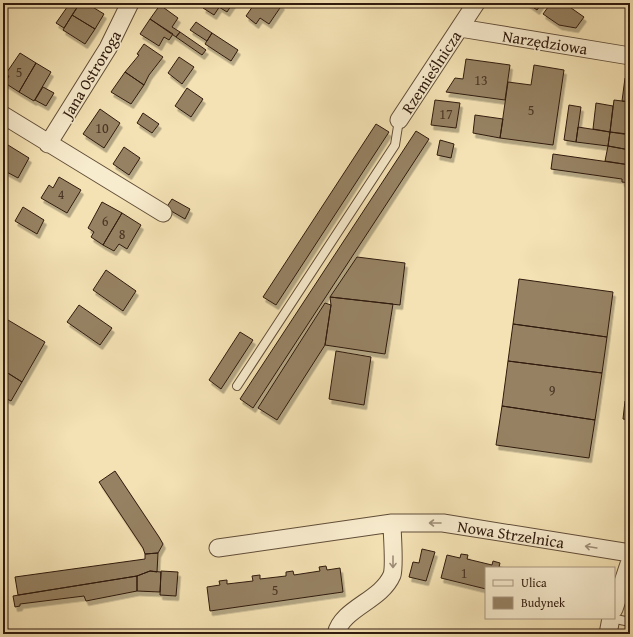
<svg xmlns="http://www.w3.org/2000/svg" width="633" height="637" font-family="'Gentium Book Plus',serif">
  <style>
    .building { fill: #968264; stroke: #301b0e; filter: url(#shadow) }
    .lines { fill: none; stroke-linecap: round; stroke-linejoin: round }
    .lane-casing { stroke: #614d38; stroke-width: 10 }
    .street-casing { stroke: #614d38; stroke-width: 19 }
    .lane { stroke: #f8ecce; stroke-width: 8 }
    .street { stroke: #f8ecce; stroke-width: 17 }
    .oneway { stroke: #9e8e78 }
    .labels { text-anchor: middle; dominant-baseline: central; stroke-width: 3; stroke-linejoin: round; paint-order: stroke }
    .number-label { font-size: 14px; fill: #4a3524 }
    .street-label { font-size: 16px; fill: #301b0e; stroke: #f8ecce }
  </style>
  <defs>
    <filter id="shadow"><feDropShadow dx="2.5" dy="4.5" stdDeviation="0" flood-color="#0004"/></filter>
  </defs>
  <rect width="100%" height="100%" fill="#f4e2b4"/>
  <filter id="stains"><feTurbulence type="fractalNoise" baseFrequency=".005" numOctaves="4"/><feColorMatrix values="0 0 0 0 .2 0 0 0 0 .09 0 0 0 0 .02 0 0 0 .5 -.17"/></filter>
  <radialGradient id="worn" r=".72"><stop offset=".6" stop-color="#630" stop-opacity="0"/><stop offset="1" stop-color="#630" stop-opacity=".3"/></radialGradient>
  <path class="building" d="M 70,3 L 80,3 L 64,28 L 56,23 Z
    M 80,3 L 86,3 L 104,14 L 95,29 L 72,15 Z
    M 207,3 L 222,3 L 214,15 L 203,8 Z
    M 222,3 L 233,3 L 227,12 L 219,7 Z
    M 255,3 L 279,3 L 282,5 L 269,24 L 260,18 L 256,24 L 246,16 Z
    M 527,3 L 542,3 L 537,10 Z
    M 551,3 L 564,3 L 584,17 L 576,28 L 559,25 L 543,14 Z
    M 160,5 L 178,18 L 172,27 L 180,32 L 176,37 L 150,19 Z
    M 72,15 L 95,29 L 85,44 L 63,30 Z
    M 150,19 L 173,34 L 169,40 L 164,37 L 159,46 L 140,34 Z
    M 196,22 L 212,33 L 207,41 L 190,30 Z
    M 180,32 L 206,50 L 202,55 L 176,37 Z
    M 212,33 L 238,50 L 231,61 L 205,44 Z
    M 144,44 L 163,57 L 149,75 L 144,85 L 125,72 L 139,55 L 137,54 Z
    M 20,53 L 36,63 L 19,92 L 5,83 L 9,76 L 5,75 Z
    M 179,57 L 194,67 L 182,84 L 168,73 Z
    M 466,59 L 510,65 L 505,100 L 446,92 L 455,78 L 463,79 Z
    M 36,63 L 51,72 L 34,101 L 19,92 Z
    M 534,65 L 564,70 L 553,145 L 500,138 L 508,82 L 531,85 Z
    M 125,72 L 144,85 L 131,104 L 111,92 Z
    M 625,78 L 630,79 L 630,102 L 622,101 Z
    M 43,87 L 54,93 L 46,106 L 35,100 Z
    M 187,88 L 203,99 L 191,117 L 175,106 Z
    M 435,100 L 460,103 L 456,128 L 431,125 Z
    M 614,100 L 630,102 L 628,134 L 610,132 Z
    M 596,103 L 613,106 L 610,132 L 593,129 Z
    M 569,105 L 581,107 L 576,142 L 564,140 Z
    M 100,109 L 120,123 L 104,148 L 83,134 Z
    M 143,113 L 159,124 L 152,133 L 137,123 Z
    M 475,115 L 503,119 L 500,138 L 473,133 Z
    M 376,124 L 389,132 L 276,305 L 263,297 Z
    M 578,127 L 610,132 L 608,146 L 576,142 Z
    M 416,131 L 429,139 L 253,408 L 240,399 Z
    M 610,132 L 630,135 L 630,150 L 608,146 Z
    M 440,140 L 454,144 L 451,158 L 437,155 Z
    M 8,145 L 29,158 L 18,178 L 3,170 L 3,150 L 4,151 Z
    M 608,146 L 630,150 L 630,165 L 605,161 Z
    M 124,147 L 140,158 L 129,175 L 113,164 Z
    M 553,154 L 630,165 L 630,183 L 622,182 L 622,179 L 551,169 Z
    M 59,177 L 81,190 L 67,213 L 41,198 L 49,185 L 53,188 Z
    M 172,199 L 190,209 L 185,219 L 166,208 Z
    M 102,202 L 122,213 L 103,245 L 91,237 L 94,232 L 88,228 Z
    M 23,207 L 44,220 L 37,234 L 15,221 Z
    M 122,213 L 141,225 L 127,249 L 119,244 L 114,251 L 103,245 Z
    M 357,257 L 405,263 L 400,305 L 330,297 Z
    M 106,270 L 136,291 L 123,311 L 93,290 Z
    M 519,279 L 613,292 L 607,337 L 513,324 Z
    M 330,297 L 393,304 L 385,354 L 325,345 L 331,305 Z
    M 325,303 L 331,305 L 325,345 L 277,420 L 258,408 Z
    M 79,305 L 112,328 L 100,345 L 67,322 Z
    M 3,317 L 45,342 L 22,382 L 3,370 Z
    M 513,324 L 607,337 L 602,373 L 508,361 Z
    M 240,332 L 253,340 L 221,389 L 209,380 Z
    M 336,351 L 371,357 L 364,405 L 329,399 Z
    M 508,361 L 602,373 L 595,420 L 502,406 Z
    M 3,370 L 22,382 L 11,401 L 3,397 Z
    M 625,401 L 630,401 L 630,420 L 623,419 Z
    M 502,406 L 595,420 L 589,458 L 496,445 Z
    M 115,471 L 159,537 L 163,544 L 158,553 L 145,554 L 143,548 L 99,482 Z
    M 422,549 L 435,552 L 426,581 L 409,577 L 413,562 L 419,563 Z
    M 145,554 L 158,553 L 157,572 L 150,571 L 137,576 L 18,595 L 15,577 L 145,559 Z
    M 461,554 L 468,555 L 467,559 L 492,565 L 493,561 L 500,563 L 499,567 L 503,568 L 486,568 L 486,589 L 441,578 L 447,555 L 460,558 Z
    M 326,566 L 327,570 L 340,568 L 343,592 L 210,611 L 207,587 L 220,585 L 219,581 L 227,580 L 227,584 L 253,581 L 252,576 L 260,575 L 260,579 L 286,576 L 286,572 L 293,571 L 294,575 L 320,571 L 319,567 Z
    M 150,571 L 161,572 L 160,592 L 137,591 L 137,576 Z
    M 161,571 L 178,572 L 176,596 L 160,595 Z
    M 137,576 L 137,591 L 86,601 L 84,596 L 20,604 L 20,606 L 15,607 L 13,596 Z"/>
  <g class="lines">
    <defs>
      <path id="lane" d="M 237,386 L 395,145 L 399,120
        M 611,618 L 630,622"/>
      <path id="street" d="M 460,28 L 630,56
        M 3,115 L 163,213
        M 399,120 L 476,3
        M 48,144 L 108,48 L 130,3
        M 218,548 L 392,523 L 443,523 L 630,553
        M 614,609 L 630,561
        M 336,634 C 342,608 381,601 392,575 C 395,566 392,534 392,523
        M 608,634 L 611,618"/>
    </defs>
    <use href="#lane" class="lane-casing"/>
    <use href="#street" class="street-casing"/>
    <use href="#lane" class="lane"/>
    <use href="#street" class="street"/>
  </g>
  <defs><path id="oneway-shaft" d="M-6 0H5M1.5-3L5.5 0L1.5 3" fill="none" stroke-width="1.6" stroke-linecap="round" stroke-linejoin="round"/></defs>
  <g class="oneway">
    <use href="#oneway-shaft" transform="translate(435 523) rotate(180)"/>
    <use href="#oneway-shaft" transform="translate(591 547) rotate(-171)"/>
    <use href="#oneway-shaft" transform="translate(393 562) rotate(90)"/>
  </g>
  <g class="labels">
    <g class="number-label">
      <text x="19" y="72">5</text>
      <text x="481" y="80">13</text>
      <text x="531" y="110">5</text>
      <text x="446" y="114">17</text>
      <text x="102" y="128">10</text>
      <text x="61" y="194">4</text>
      <text x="105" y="221">6</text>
      <text x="122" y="234">8</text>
      <text x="552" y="390">9</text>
      <text x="464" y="573">1</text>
      <text x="275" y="590">5</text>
    </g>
    <g class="street-label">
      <text transform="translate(545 42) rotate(9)">Narzędziowa</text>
      <text transform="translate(431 72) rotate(-57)">Rzemieślnicza</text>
      <text transform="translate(91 74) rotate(-59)">Jana Ostroroga</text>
      <text transform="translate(511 534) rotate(9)">Nowa Strzelnica</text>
    </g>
  </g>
  <rect width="633" height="637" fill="none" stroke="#f4e2b4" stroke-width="16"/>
  <rect x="4" y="4" width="625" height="629" fill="none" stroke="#301b0e" stroke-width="2"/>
  <rect x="8" y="8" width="617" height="621" fill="none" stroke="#301b0e"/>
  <rect x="485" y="567" width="130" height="52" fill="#f8ecce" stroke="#a89881"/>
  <rect x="493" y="580" width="20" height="6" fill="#f8ecce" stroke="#a89881"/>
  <text x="521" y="587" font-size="12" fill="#301b0e">Ulica</text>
  <rect x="493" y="597" width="20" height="12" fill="#968264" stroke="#a89881"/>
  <text x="521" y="607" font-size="12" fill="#301b0e">Budynek</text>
  <rect width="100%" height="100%" filter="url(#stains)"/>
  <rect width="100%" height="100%" fill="url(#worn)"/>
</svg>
